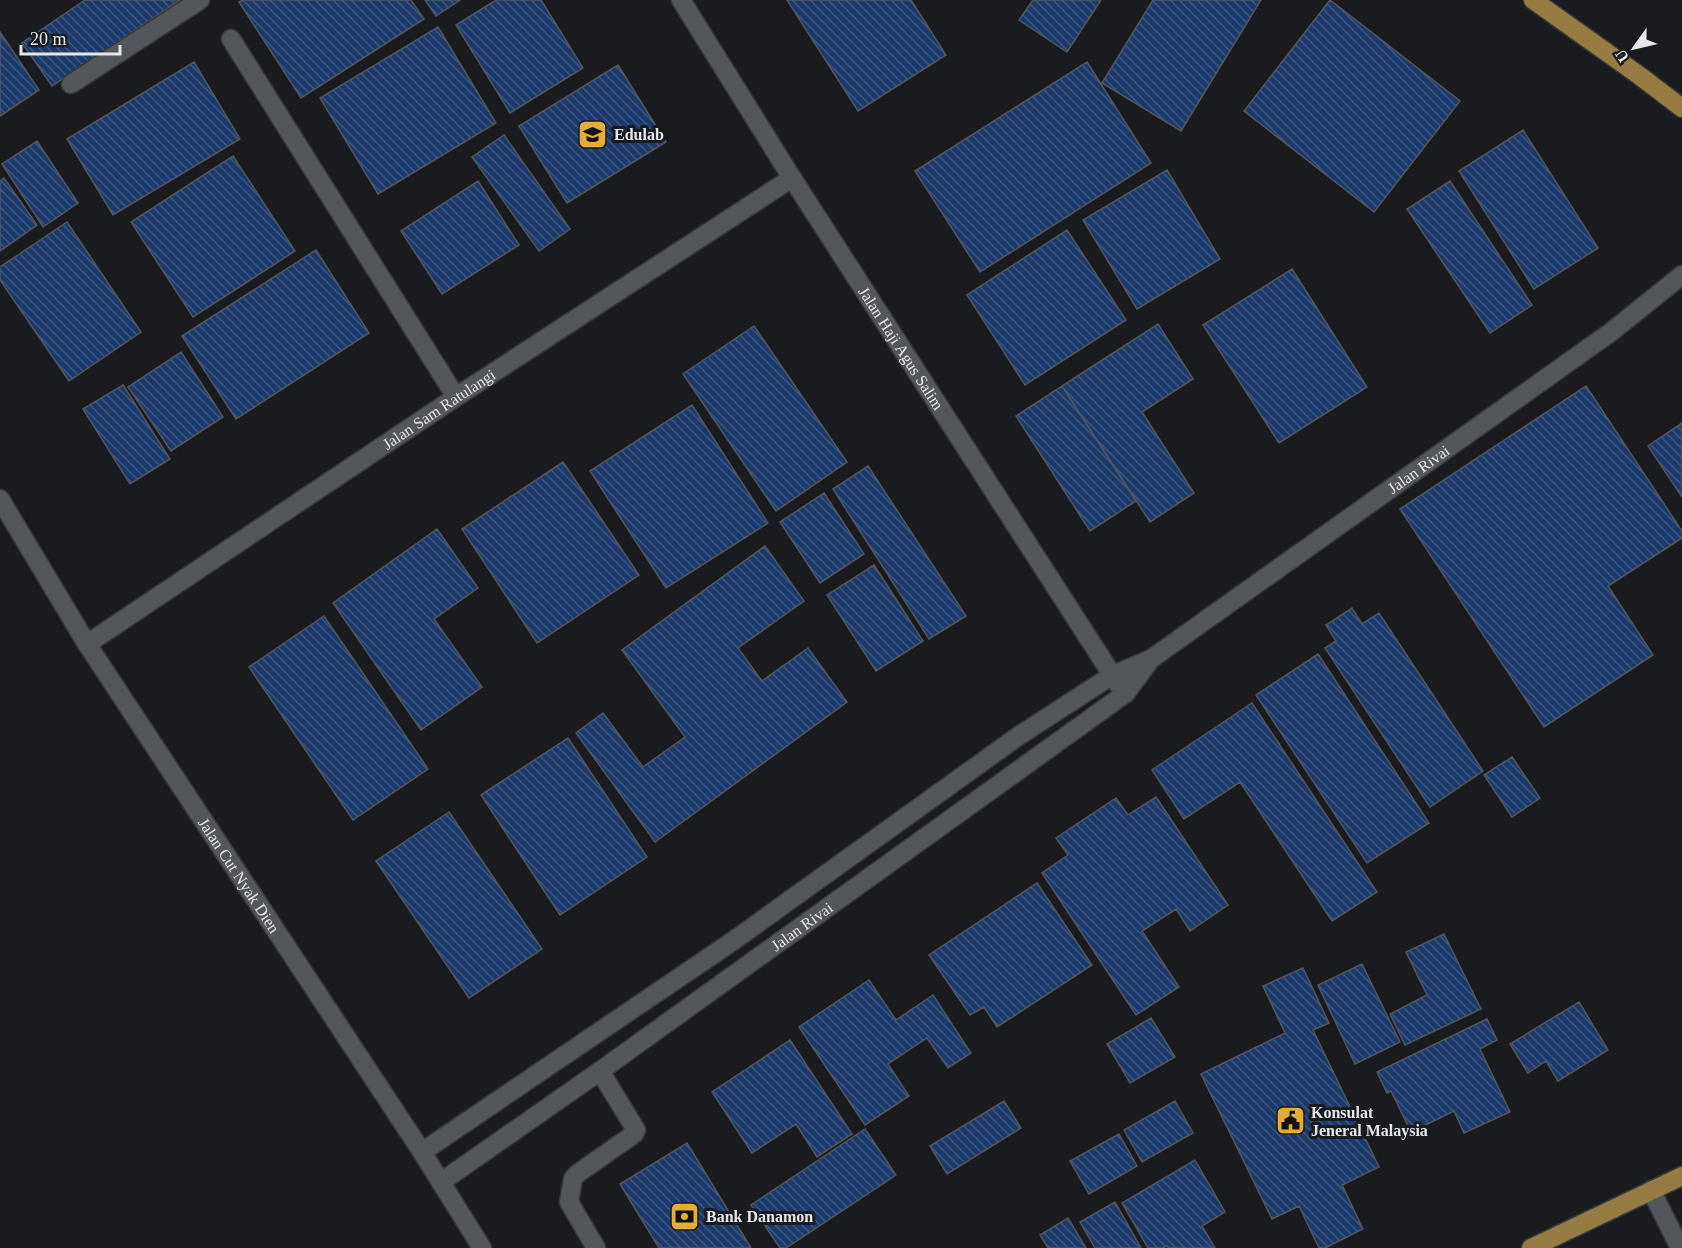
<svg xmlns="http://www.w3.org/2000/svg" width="1682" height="1248" font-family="Georgia,serif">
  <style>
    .building { fill: url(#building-back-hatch); stroke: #53565b; stroke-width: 1.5 }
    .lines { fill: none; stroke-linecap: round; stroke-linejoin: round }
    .minor-casing { stroke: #36383a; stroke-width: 21 }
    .major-casing { stroke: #36383a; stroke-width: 21 }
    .minor { stroke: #53565a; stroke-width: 18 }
    .major { stroke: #967b42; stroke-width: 18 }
    .labels { text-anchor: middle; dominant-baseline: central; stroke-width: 6; stroke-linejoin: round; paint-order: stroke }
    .poi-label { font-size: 16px; font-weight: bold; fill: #e6e7ea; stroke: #191b1f; text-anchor: start }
    .street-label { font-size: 16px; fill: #e6e7ea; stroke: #191b1f }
  </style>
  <defs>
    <pattern id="building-back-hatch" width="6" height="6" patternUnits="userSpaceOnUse" patternTransform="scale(1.5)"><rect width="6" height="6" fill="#1b396b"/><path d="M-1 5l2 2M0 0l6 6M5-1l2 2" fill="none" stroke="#3c5680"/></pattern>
  </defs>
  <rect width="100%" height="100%" fill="#191b1f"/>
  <path class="building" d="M 85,0 L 180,0 L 52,86 L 22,43 Z
    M 243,0 L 411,0 L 424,19 L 301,98 L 239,2 Z
    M 425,0 L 460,0 L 436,16 Z
    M 496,0 L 541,0 L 583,68 L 510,113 L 456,25 Z
    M 787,0 L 911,0 L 946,55 L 858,111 Z
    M 1033,0 L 1101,0 L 1067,52 L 1019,20 Z
    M 1153,0 L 1261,0 L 1181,131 L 1102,83 Z
    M 1330,0 L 1460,101 L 1374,212 L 1244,111 Z
    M 438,27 L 496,123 L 378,194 L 320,98 Z
    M 0,32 L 39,90 L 0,116 Z
    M 194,62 L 240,139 L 113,215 L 67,139 Z
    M 1087,62 L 1151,163 L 980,272 L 915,171 Z
    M 618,65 L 666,142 L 567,203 L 519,126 Z
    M 1523,130 L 1598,248 L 1534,289 L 1459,171 Z
    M 504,135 L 570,229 L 539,251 L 472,157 Z
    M 37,141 L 78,203 L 43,227 L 2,164 Z
    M 233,156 L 295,251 L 193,317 L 131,222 Z
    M 1167,170 L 1220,259 L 1137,309 L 1083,220 Z
    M 4,178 L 37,225 L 0,251 L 0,181 Z
    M 478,181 L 519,245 L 442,294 L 401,231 Z
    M 1450,181 L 1532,305 L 1490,333 L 1407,209 Z
    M 67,222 L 141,332 L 69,381 L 0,280 L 0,267 Z
    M 1067,230 L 1126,320 L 1025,385 L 967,295 Z
    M 316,250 L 369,333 L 236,419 L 182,336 Z
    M 1292,269 L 1367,387 L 1279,443 L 1203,325 Z
    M 1158,324 L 1193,379 L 1142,412 L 1194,493 L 1150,522 L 1062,386 Z
    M 754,326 L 847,462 L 776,511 L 683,374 Z
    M 181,352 L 223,417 L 171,451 L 128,387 Z
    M 123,385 L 170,459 L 130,484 L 83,409 Z
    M 1062,386 L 1136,501 L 1090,531 L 1016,416 Z
    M 1586,386 L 1682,531 L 1682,538 L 1608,586 L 1653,655 L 1544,727 L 1400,509 Z
    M 692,405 L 768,523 L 666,588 L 590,471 Z
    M 1682,423 L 1682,497 L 1648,446 Z
    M 563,462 L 639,575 L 537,643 L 462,529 Z
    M 868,466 L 966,616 L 929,639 L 833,489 Z
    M 824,493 L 864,554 L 820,583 L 780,522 Z
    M 437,529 L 478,588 L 434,619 L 482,687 L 421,730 L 333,603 Z
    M 765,546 L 804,601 L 738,648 L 762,681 L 808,648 L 847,702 L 655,842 L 576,733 L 603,713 L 643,767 L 685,737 L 622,650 Z
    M 874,565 L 923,641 L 876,671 L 827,595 Z
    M 1352,608 L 1362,624 L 1379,613 L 1483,771 L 1430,807 L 1325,648 L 1336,641 L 1326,625 Z
    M 324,616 L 428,769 L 353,820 L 249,667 Z
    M 1318,654 L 1429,823 L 1367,863 L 1256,695 Z
    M 1252,703 L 1377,892 L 1332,921 L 1240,782 L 1184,819 L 1152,770 Z
    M 568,738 L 647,857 L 560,915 L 481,795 Z
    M 1512,757 L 1540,798 L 1512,817 L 1484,775 Z
    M 1156,797 L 1228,905 L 1190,931 L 1176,909 L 1142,931 L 1179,987 L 1136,1015 L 1042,873 L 1068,855 L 1056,838 L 1116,798 L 1128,815 Z
    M 449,812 L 542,949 L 469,998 L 376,861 Z
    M 1037,883 L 1092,965 L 997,1027 L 984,1007 L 970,1015 L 929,955 Z
    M 1444,934 L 1481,1009 L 1405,1045 L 1390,1014 L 1427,995 L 1406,952 Z
    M 1362,964 L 1400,1042 L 1355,1064 L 1318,985 Z
    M 1303,968 L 1329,1023 L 1313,1030 L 1379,1167 L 1342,1185 L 1363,1229 L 1325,1248 L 1319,1248 L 1299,1206 L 1272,1219 L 1201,1074 L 1285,1033 L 1263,986 Z
    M 869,980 L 896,1020 L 933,995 L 971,1053 L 948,1068 L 927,1038 L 888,1064 L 909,1096 L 865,1125 L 799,1027 Z
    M 1579,1002 L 1608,1050 L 1558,1081 L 1546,1061 L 1528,1073 L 1510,1044 Z
    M 1151,1018 L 1175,1057 L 1130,1083 L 1107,1044 Z
    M 1487,1019 L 1497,1040 L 1480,1049 L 1510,1112 L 1464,1133 L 1454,1111 L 1411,1132 L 1391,1091 L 1387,1093 L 1377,1072 Z
    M 790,1040 L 852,1134 L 817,1157 L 796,1124 L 752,1153 L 712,1092 Z
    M 1004,1101 L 1021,1128 L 947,1174 L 930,1146 Z
    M 1175,1101 L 1193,1133 L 1142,1162 L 1124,1130 Z
    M 865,1129 L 896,1175 L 786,1248 L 780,1248 L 751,1205 Z
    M 1119,1134 L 1137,1166 L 1089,1194 L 1070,1161 Z
    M 687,1143 L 751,1248 L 659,1248 L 620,1184 Z
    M 1195,1160 L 1225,1212 L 1202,1226 L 1215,1248 L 1169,1248 L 1167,1246 L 1163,1248 L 1148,1248 L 1122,1203 Z
    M 1115,1202 L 1141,1248 L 1095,1248 L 1080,1222 Z
    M 1068,1218 L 1086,1248 L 1048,1248 L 1040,1235 Z"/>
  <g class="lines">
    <defs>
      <g id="minor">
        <path id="s1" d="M 681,0 L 792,178 L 1118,684"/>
        <path d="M 231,39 L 456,397"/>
        <path d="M 71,84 L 200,0"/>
        <path id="s2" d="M 0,499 L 87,644 L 422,1152 L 482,1248"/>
        <path id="s3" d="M 87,644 L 456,397 L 792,178"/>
        <path id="s4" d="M 422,1152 L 733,941 L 1017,737 L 1111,676 L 1151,659 L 1611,332 L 1682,275"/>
        <path id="s5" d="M 441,1182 L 600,1071 L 1126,693 L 1150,660"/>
        <path d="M 1651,1190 L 1680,1248"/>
        <path d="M 596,1248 L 569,1202 L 573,1179 L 577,1174 L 634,1134 L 636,1130 L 600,1071"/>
      </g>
      <path id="major" d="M 1533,0 L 1640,76 L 1682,108
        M 1531,1248 L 1682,1176"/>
    </defs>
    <use href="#minor" class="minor-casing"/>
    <use href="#major" class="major-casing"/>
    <use href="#minor" class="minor"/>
    <use href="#major" class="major"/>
  </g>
  <defs>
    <symbol id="school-square" viewBox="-11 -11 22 22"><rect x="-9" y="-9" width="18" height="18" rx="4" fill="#e6ad36" stroke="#191b1f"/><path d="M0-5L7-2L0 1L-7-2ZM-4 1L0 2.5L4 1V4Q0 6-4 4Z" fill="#111"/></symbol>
    <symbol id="civic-square" viewBox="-11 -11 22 22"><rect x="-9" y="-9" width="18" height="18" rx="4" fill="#e6ad36" stroke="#191b1f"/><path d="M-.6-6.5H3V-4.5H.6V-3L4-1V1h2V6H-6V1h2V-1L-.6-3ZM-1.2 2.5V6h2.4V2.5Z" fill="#111"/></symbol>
    <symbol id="bank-square" viewBox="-11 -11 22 22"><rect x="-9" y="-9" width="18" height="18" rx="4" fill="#e6ad36" stroke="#191b1f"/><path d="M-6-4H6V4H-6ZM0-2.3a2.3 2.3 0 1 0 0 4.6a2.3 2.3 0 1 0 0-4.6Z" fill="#111"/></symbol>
  </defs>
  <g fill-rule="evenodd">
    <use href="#school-square" x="576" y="118" width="33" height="33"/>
    <use href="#civic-square" x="1274" y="1104" width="33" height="33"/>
    <use href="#bank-square" x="668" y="1200" width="33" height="33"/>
  </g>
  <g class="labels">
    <g class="poi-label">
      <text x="614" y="134">Edulab</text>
      <text x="1311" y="1112">Konsulat<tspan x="1311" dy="18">Jeneral Malaysia</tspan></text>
      <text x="706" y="1216">Bank Danamon</text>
    </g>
    <g class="street-label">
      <text stroke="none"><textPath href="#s1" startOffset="412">Jalan Haji Agus Salim</textPath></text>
      <text stroke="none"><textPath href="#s3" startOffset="423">Jalan Sam Ratulangi</textPath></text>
      <text stroke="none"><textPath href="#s4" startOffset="1209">Jalan Rivai</textPath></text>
      <text stroke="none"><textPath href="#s2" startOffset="446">Jalan Cut Nyak Dien</textPath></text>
      <text stroke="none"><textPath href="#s5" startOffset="442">Jalan Rivai</textPath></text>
    </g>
  </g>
  <g transform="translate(1634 48) rotate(236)" stroke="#191b1f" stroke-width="4.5" paint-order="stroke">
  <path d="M0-4.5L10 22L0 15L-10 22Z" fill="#e6e7ea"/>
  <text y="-9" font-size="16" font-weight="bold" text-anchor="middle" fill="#e6e7ea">U</text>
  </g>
  <path d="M21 45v9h99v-9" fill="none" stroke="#e6e7ea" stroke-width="3"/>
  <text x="30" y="45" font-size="18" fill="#e6e7ea" stroke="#191b1f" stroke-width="4.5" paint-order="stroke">20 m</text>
</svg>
